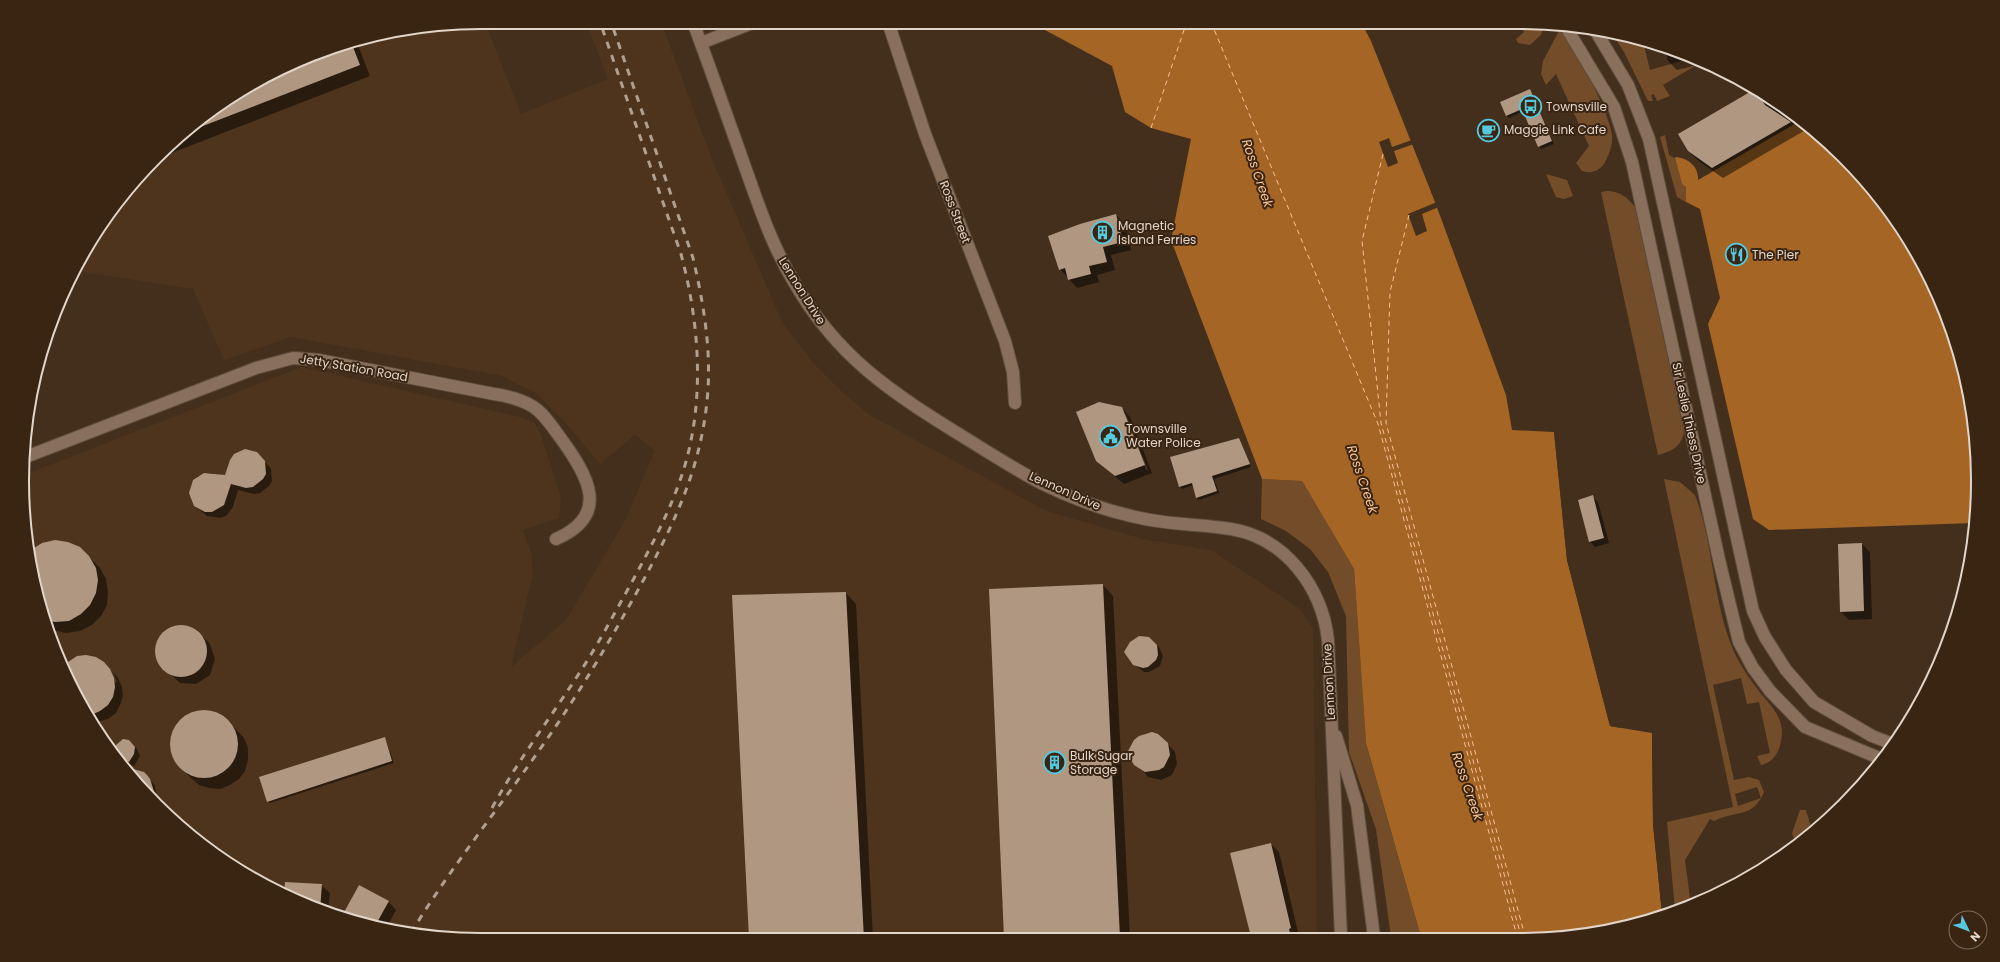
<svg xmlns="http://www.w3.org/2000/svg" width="2000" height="962" font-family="Poppins,sans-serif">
	<rect width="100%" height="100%" fill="#442f1d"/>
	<polygon fill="#4e341c" points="485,22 521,114 608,79 586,22 661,22 712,159 782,322 813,363 838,388 868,414 1046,511 1143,539 1211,550 1299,608 1313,628 1317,937 481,940 391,931 305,905 226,863 157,806 117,760 69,684 46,628 26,541 24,475 302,367 520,417 534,423 540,432 561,497 559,518 523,530 531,553 533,573 511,667 566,620 626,519 655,450 635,435 600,464 565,422 537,394 503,376 291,337 224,360 193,289 75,271 99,226 136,178 201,117 333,46 392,31"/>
	<g fill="#734d29" fill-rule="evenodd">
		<polygon points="1519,22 1544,24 1541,35 1530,45 1518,43 1516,39 1524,32"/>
		<path d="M1559,31C1573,40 1611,117 1612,135C1613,145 1609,155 1604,164C1599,171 1591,174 1582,171L1576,163L1589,146L1556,74L1546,85L1541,74L1543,61Z"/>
		<polygon points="1611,32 1643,41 1650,70 1695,57 1703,61 1663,85 1670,96 1657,101 1654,94 1651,95 1653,101 1648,101 1624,52"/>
		<polygon points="1665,135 1669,155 1676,159 1682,184 1686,187 1686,202 1677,197 1660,137"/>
		<polygon points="1546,174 1567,180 1573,196 1564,199 1556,197"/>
		<path d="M1608,191C1621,192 1627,197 1635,207L1684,432C1681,447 1672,451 1658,455L1601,192Z"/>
		<polygon points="1262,479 1302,481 1354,569 1366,743 1421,937 1391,937 1376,829 1349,752 1346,616 1328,572 1310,549 1286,531 1261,519"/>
		<path d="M1664,479L1680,482L1695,495C1715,547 1712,607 1737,658C1743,669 1751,681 1759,691C1769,704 1782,715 1782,733C1781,748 1776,762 1761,765L1757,756L1770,753L1759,702L1747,704L1741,678L1713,685L1734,780L1749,777L1759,780L1764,792C1753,819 1735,810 1714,821L1710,819L1685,860L1691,906L1675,910L1667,822L1733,807ZM1757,787L1761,798L1738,806L1735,794Z"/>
		<polygon points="1800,810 1806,810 1812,831 1796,846 1792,833"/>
	</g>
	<g fill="#a46525">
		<polygon points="1030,22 1361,22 1371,41 1435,202 1506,395 1512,430 1554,432 1567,560 1610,726 1652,733 1653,824 1662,914 1579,936 1421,937 1366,743 1354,569 1302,481 1262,479 1171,240 1191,139 1151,128 1125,112 1112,66"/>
		<path d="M1800,121L1844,157L1901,226L1943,306L1969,392L1978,481L1974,523L1769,530L1753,519L1708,324L1720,298L1700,209L1686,202V187L1682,184L1675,157C1689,158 1699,167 1698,180Z"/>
	</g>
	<g fill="#442f1d">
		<polygon points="1389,138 1392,147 1412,140 1414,144 1394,151 1398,163 1388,167 1379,142"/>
		<polygon points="1437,202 1439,207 1422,214 1427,231 1416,236 1408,214"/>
		<polygon points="1551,430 1556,432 1569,560 1611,725 1620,726 1620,728 1610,726 1567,560 1554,432 1551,432"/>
		<polygon points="1652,730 1654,733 1655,824 1664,913 1662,914 1653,824"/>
	</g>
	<g fill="#0007" fill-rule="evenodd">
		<polygon points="356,40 370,76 156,159 201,117 333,46"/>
		<polygon points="1665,48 1695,57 1705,63 1677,70 1668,61"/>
		<polygon points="1530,90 1554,144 1541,149 1524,111 1509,118 1506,115"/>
		<polygon points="1755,90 1761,95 1763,93 1774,99 1809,128 1723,178 1700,162 1688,151"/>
		<polygon points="1116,215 1125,224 1131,250 1111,255 1115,270 1097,275 1099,282 1077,288 1060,269"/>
		<path d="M1122,408L1130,417L1152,473L1124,484L1097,460ZM1124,414H1126L1148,470H1146Z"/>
		<polygon points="1239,439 1251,467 1214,479 1219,493 1199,500 1197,498 1194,485 1182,489 1180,487"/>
		<polygon points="251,450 261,457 271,469 272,481 269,486 260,493 254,494 238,490 233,507 226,516 220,518 207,516 194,505 190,493 191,486 198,476 210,473 226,476 239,452"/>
		<polygon points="1592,497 1598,502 1609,543 1595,547 1590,542 1579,500"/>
		<polygon points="1862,544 1870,552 1872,619 1849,620 1841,612"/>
		<polygon points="29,554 89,557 100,568 106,579 108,592 107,605 101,616 92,625 80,631 66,633 53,630 46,625"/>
		<polygon points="1103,585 1113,596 1130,938 1005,938 990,590"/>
		<polygon points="846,593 856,604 873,939 750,939 733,596"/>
		<polygon points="179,626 187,626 201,635 210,644 215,659 210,675 196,684 180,683 159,663 157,647 159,640 171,628"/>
		<polygon points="1144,637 1153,641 1159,647 1163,656 1160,666 1149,672 1144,672 1136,666 1125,652 1134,639"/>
		<polygon points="77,657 109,668 115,683 117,682 113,672 118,678 122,687 123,696 120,705 116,713 108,719 93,723 69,684 62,667"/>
		<polygon points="204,711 215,713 225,718 244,738 248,748 248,760 245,771 239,779 230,785 220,789 209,788 199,785 191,778 180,767 174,758 171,748 171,738 175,728 183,719 193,713"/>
		<polygon points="385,738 394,763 270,803 267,801"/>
		<polygon points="1163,739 1175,752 1177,764 1172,775 1161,780 1148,777 1128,752"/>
		<polygon points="131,743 137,749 140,756 134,766 126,762 120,757"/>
		<polygon points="130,770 143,773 155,785 156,794 153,801 128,774"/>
		<polygon points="1271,844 1279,852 1299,936 1296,937 1252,937 1231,854"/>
		<polygon points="321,885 330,893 328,912 305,905"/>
		<polygon points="359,886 388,901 396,910 386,929 343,916"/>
	</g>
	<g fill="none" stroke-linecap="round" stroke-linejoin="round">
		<g stroke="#f7c294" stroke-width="1" stroke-dasharray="5 4" stroke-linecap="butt">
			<polyline points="1211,22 1378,424 1517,936"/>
			<polyline points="1151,128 1184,30 1202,22"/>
			<polyline points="1383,154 1362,241 1381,423 1521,936"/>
			<polyline points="1409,215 1390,292 1386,423 1525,936"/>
		</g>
	</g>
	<g fill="#b09782">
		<polygon points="351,42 360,65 190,131 189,129 201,117 252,83 333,46"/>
		<polygon points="1530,89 1552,141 1538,147 1522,109 1506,116 1500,102"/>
		<polygon points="1755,89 1765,105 1791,122 1712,168 1688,151 1678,134"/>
		<polygon points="1116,214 1123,242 1103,247 1107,262 1089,266 1091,274 1068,280 1065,268 1059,270 1048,236 1080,224"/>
		<polygon points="1099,402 1122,407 1145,465 1115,476 1096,461 1076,412"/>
		<polygon points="1239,438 1250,464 1212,476 1217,491 1196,498 1192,483 1179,487 1170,457"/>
		<polygon points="245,449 257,452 265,461 266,474 263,479 253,487 246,488 231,484 224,505 212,512 205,512 194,506 189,493 193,480 204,473 225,475 230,460 234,454"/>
		<polygon points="1593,495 1604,538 1589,542 1578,500"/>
		<polygon points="55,540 68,542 80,547 89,556 96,568 98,580 96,593 90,605 81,614 69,621 55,622 44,620 28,552 42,543"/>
		<polygon points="1862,543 1864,611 1840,612 1838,544"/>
		<polygon points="1103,584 1120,938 1004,938 989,589"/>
		<polygon points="846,592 864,939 749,939 732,595"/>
		<circle cx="181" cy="651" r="26"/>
		<polygon points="1139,636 1149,637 1157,645 1158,655 1156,660 1148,667 1143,668 1133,665 1124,652 1130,642"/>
		<polygon points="86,655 96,657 104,662 110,669 114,678 115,687 113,697 108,705 100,711 89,716 69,684 62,666 77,656"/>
		<circle cx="204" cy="744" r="34"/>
		<polygon points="1152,732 1158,734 1168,743 1170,755 1164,767 1159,770 1145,772 1134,765 1127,753 1134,740 1139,736"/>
		<polygon points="385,737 392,761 267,802 259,777"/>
		<polygon points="123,739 129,740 135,747 134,754 129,762 119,757 116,752 116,745"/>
		<polygon points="122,766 144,772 147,775 150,779 159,807"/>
		<polygon points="1271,843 1291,928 1289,929 1291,937 1251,937 1230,853"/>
		<polygon points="285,882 322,884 320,910 305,905 284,894"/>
		<polygon points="359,885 389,901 375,926 342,916"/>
	</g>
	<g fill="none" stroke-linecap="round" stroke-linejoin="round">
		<defs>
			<g id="minor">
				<path d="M693,22C711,70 728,119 745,167C759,206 772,246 794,282C837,357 891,392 962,436C988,452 1014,469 1041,483C1073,499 1109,512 1145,519C1173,525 1202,524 1231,529C1286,538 1322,588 1328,640L1341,937"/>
				<polyline points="888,22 925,134 1005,341 1013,372 1015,403"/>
				<polyline points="1566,27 1614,107 1632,162 1720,564 1739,642 1753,668 1770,691 1805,727 1884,760"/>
				<polyline points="1595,30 1628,85 1649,139 1753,611 1765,637 1786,670 1814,702 1872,736 1893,744"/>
				<polyline points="701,43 755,22"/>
				<path d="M23,458L256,368L293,358L319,360L494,394C507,396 520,399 532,406C544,413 553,428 562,440C588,476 611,515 556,539"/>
				<polyline points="1336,736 1357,805 1374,937"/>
			</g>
		</defs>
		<use href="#minor" stroke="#5e4c3c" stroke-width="14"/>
		<use href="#minor" stroke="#88705c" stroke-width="12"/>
		<g stroke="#afa092" stroke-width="3" stroke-dasharray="7 7" stroke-linecap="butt">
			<path d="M492,808C518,760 551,717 580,672C599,643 615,612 632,582C649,550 666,519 678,486C706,412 701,329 681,254L600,22"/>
			<path d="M411,933C449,870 496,812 538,752C575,700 607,646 638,590C672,528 700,472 707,401C712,353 704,305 693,258L611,22"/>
		</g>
	</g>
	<defs>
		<symbol id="bus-ring" viewBox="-11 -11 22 22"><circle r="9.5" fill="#3a2513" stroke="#55cadf" stroke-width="1.5"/><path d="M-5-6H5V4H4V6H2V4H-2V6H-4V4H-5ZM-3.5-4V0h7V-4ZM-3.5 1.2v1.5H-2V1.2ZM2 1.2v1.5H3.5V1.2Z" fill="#55cadf"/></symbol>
		<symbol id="cafe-ring" viewBox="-11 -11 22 22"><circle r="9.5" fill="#3a2513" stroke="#55cadf" stroke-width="1.5"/><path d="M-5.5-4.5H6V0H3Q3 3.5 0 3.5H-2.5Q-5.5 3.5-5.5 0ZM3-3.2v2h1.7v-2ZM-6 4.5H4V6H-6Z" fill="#55cadf"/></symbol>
		<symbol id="building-ring" viewBox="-11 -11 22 22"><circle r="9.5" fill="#3a2513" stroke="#55cadf" stroke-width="1.5"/><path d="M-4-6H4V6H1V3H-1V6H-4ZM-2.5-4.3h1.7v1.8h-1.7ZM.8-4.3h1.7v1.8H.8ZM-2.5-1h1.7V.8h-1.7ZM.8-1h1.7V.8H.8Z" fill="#55cadf"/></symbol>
		<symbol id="restaurant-ring" viewBox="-11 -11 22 22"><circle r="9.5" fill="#3a2513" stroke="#55cadf" stroke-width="1.5"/><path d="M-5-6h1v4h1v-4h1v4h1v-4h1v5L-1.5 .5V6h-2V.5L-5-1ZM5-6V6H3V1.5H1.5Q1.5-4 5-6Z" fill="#55cadf"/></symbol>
		<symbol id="civic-ring" viewBox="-11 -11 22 22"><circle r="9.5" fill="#3a2513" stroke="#55cadf" stroke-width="1.5"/><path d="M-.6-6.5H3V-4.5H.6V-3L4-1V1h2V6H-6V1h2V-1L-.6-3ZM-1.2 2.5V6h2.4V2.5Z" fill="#55cadf"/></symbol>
	</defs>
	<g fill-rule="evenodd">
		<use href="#bus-ring" x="1518" y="94" width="25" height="25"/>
		<use href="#cafe-ring" x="1476" y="118" width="25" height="25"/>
		<use href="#building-ring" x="1090" y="220" width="25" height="25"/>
		<use href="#restaurant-ring" x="1724" y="242" width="25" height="25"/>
		<use href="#civic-ring" x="1098" y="424" width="25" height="25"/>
		<use href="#building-ring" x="1042" y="750" width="25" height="25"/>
	</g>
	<g text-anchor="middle" stroke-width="4" stroke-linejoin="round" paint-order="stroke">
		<g font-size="12" fill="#e2d5c9" stroke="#3a2513" text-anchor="start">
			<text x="1546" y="111">Townsville</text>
			<text x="1504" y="134">Maggie Link Cafe</text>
			<text x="1118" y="230">Magnetic<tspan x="1118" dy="14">Island Ferries</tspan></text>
			<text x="1752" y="259">The Pier</text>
			<text x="1126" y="433">Townsville<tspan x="1126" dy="14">Water Police</tspan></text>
			<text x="1070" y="760">Bulk Sugar<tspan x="1070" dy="14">Storage</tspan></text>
		</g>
		<g font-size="12" fill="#e2d5c9" stroke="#3a2513">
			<text transform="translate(955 212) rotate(69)" y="4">Ross Street</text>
			<text transform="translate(802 291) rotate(58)" y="4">Lennon Drive</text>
			<text transform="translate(354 368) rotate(10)" y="4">Jetty Station Road</text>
			<text transform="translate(1689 423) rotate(78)" y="4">Sir Leslie Thiess Drive</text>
			<text transform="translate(1065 491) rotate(24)" y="4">Lennon Drive</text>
			<text transform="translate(1329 682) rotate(-93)" y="4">Lennon Drive</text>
		</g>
		<g font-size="13" font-style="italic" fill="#f7c294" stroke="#3a2513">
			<text transform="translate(1258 173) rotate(71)" y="5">Ross Creek</text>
			<text transform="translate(1363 479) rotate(71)" y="5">Ross Creek</text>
			<text transform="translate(1468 786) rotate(71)" y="5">Ross Creek</text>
		</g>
	</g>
	<path d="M0 0H2000V962H0ZM481 29H1519A452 452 0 0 1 1971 481V481A452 452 0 0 1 1519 933H481A452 452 0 0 1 29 481V481A452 452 0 0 1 481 29Z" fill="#3a2513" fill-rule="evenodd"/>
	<path fill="none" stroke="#e2d5c9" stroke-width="2" d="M481 29H1519A452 452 0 0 1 1971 481V481A452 452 0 0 1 1519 933H481A452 452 0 0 1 29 481V481A452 452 0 0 1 481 29Z"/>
	<g transform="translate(1968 930) rotate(133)"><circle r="19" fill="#3a2513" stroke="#7d6b5c"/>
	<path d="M0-3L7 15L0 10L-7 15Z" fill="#55cadf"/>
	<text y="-6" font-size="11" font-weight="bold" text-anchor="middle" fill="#e2d5c9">N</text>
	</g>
</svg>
